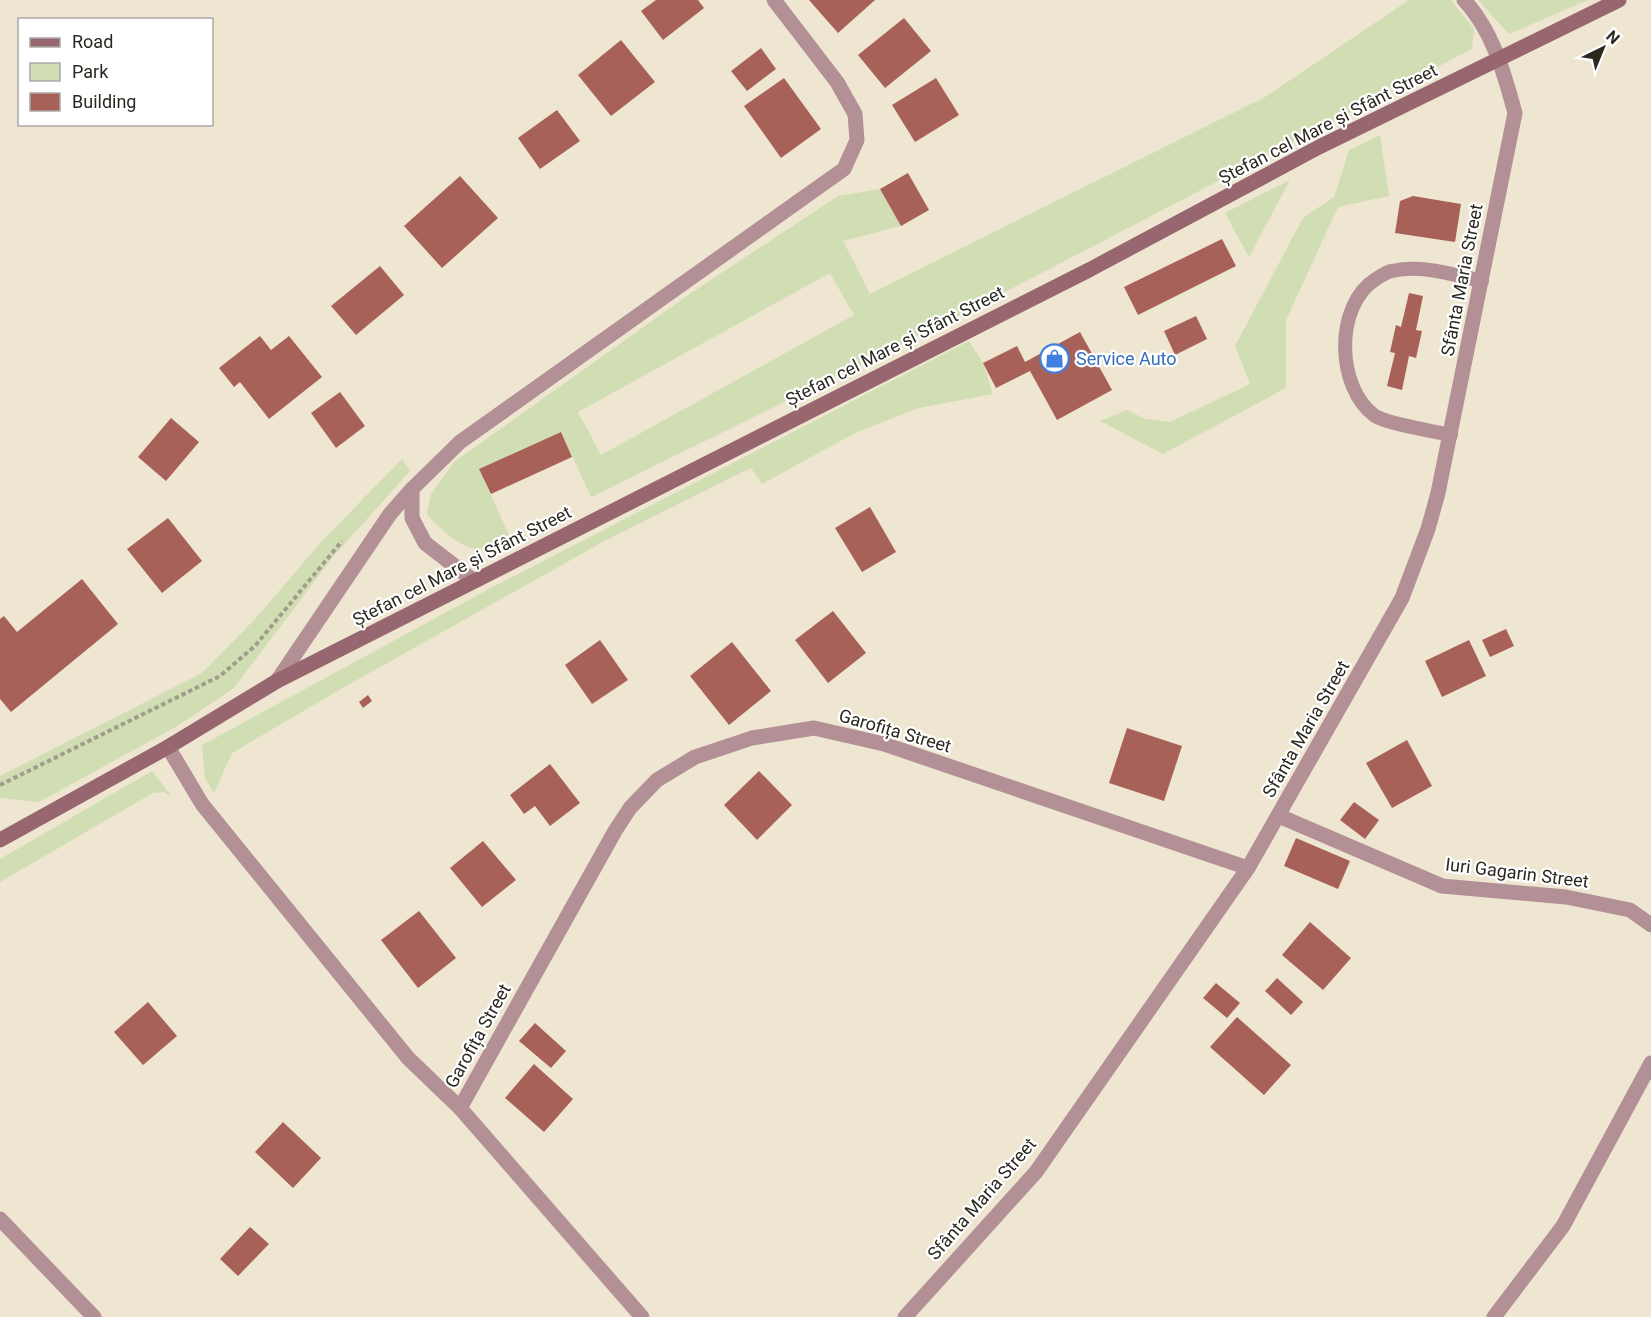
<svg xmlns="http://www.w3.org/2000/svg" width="1651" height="1317" font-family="Roboto,sans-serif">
	<rect width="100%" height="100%" fill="#eee6d1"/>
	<g fill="#d1deb3" fill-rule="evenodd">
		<path d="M1409,0H1451L1474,29L1472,49L961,315L591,497L561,432L479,469L509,535C501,539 492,545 483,548C465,553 437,527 427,514L431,494L454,462L691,293L838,196L880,189L901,226L843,241L870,294L1265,97ZM830,273L854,315L601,455L578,412Z"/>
		<polygon points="1478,0 1588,0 1509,34"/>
		<polygon points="1380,135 1389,196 1338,207 1286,320 1286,388 1163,454 1100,421 1127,410 1145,419 1170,422 1250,384 1235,346 1303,218 1334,197 1349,150"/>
		<polygon points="1290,180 1249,257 1225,213"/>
		<polygon points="969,341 983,363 993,394 919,408 857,432 762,484 751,468 599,544 341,689 232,753 214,793 205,778 202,745 487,590"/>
		<polygon points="402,459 410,471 333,557 233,689 174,728 39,802 0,798 0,776 202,673 255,619 322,541"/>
		<polygon points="152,771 172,797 164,792 153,793 0,882 0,859"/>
	</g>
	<g fill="#a86158">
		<polygon points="656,0 698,0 704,8 663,40 641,11"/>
		<polygon points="809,0 875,0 838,33"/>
		<polygon points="904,18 931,51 885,88 858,55"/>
		<polygon points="621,40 655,82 611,116 578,75"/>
		<polygon points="761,48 776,69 747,91 731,71"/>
		<polygon points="784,78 821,129 781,158 744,106"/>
		<polygon points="936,78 959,115 915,142 892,105"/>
		<polygon points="557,110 580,141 540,169 518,138"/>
		<polygon points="908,173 929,210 901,226 880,189"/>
		<polygon points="460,176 498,218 442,268 404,226"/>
		<polygon points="1413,196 1461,204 1455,242 1395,233 1400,201"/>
		<polygon points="1222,239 1236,266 1138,315 1124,287"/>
		<polygon points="380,266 404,295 356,335 331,306"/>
		<polygon points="1409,293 1423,296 1416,330 1422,331 1416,358 1409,356 1402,390 1387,386 1395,353 1390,352 1396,325 1401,327"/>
		<polygon points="1196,316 1207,339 1175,355 1164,331"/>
		<polygon points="1080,332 1112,390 1057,420 1030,371 996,388 983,363 1017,346 1025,362"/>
		<polygon points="260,336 271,350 289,336 322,377 269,419 240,382 234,387 219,368"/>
		<polygon points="340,392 365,426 336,448 311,413"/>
		<polygon points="171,418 199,442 166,481 138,457"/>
		<polygon points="561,432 572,457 491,494 479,469"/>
		<polygon points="870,507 896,552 862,572 835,528"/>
		<polygon points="168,518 202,561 162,593 127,549"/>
		<polygon points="82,579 118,624 11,712 0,699 0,619 4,616 17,632"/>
		<polygon points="833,611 866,653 828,683 795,640"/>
		<polygon points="1506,629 1514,646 1490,657 1482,640"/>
		<polygon points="600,640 628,680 592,704 565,665"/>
		<polygon points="1469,640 1486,676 1442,697 1425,661"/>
		<polygon points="732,642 771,691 729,725 690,676"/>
		<polygon points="368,695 372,701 363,708 359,702"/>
		<polygon points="1127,728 1182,746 1164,801 1109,783"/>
		<polygon points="1407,740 1432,786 1392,808 1366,763"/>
		<polygon points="550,764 580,803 550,826 535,806 524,814 510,795"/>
		<polygon points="759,771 792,805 757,840 724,805"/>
		<polygon points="1354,802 1379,820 1365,839 1340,820"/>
		<polygon points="1296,838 1350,861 1338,889 1284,866"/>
		<polygon points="483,841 516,880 482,907 450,868"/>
		<polygon points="419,911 456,958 418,988 381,940"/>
		<polygon points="1310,922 1351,958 1323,990 1282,955"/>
		<polygon points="1277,978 1303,1002 1291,1015 1265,991"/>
		<polygon points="1216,983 1240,1003 1227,1018 1203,998"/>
		<polygon points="148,1002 177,1036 143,1065 114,1032"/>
		<polygon points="1237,1017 1291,1065 1264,1095 1210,1047"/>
		<polygon points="535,1023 566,1051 551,1068 519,1041"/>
		<polygon points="534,1064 573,1099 544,1132 505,1098"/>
		<polygon points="283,1122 321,1158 293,1188 255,1152"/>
		<polygon points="250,1227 269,1244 238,1276 220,1259"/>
	</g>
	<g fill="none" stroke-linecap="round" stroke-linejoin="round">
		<polyline stroke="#a29c8c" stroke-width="4" stroke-dasharray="4.5 3" stroke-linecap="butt" points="0,785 220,676 255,646 342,541"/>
		<path stroke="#b29095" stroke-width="14" d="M1451,435C1434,431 1388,424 1375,416C1336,388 1334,305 1376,279C1381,276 1386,272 1392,271C1422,264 1453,275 1482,281"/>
		<g stroke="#b29095" stroke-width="15">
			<polyline points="412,489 412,518 425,543 474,581"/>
			<polyline points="277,681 390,514 412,489 460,442 844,169 857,140 855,114 837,82 774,0"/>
			<polyline points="168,747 202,804 408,1058 460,1108 642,1317"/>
			<polyline points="1279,816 1442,886 1566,897 1630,910 1651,925"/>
			<polyline points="460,1108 615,831 630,808 657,780 695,757 752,738 814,728 884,744 1248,868"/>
			<polyline points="0,1219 94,1317"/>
			<path d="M905,1317L1036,1172L1248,868L1402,598L1428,529L1438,493L1515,113C1504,73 1493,31 1464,0"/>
			<polyline points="1494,1317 1563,1226 1651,1063"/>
		</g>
		<polyline stroke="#97666e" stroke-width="15" points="0,840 168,747 277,681 1089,270 1319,147 1619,0"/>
	</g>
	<defs>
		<symbol id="shop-ring" viewBox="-11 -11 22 22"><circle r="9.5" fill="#fff" stroke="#3f7fe0" stroke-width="1.5"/><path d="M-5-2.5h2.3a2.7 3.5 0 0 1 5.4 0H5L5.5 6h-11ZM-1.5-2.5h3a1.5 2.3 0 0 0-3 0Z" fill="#3f7fe0"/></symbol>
	</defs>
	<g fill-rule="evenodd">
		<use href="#shop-ring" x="1038" y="342" width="33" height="33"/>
	</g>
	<g text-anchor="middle" stroke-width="4.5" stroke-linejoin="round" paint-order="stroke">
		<g font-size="18" fill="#2b2820" stroke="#fff">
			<text transform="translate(1328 124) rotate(-27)" y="6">Ștefan cel Mare și Sfânt Street</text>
			<text transform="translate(1462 280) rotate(-79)" y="6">Sfânta Maria Street</text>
			<text transform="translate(895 346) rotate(-27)" y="6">Ștefan cel Mare și Sfânt Street</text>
			<text transform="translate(462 566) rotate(-27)" y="6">Ștefan cel Mare și Sfânt Street</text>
			<text transform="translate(1306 729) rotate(-60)" y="6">Sfânta Maria Street</text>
			<text transform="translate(895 731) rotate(16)" y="6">Garofița Street</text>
			<text transform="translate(1517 873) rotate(7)" y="6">Iuri Gagarin Street</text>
			<text transform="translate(478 1036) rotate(-61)" y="6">Garofița Street</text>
			<text transform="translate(982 1199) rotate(-49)" y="6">Sfânta Maria Street</text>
		</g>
		<g font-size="18" fill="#366cbe" stroke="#fff" text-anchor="start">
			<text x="1076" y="365">Service Auto</text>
		</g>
	</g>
	<rect x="18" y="18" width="195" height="108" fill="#ffffff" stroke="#aaa9a6" stroke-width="1.5"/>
	<rect x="30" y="38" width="30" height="9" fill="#97666e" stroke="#aaa9a6" stroke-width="1.5"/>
	<text x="72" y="48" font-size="18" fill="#2b2820">Road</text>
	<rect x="30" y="63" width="30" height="18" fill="#d1deb3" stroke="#aaa9a6" stroke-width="1.5"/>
	<text x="72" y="78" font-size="18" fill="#2b2820">Park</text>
	<rect x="30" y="93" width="30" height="18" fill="#a86158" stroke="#aaa9a6" stroke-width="1.5"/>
	<text x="72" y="108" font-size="18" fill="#2b2820">Building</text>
	<g transform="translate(1603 48) rotate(43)" stroke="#ffffff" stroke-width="4.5" paint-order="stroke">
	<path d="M0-4.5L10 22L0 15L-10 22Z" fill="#2b2820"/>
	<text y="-9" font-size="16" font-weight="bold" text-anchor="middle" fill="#2b2820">N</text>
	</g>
</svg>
